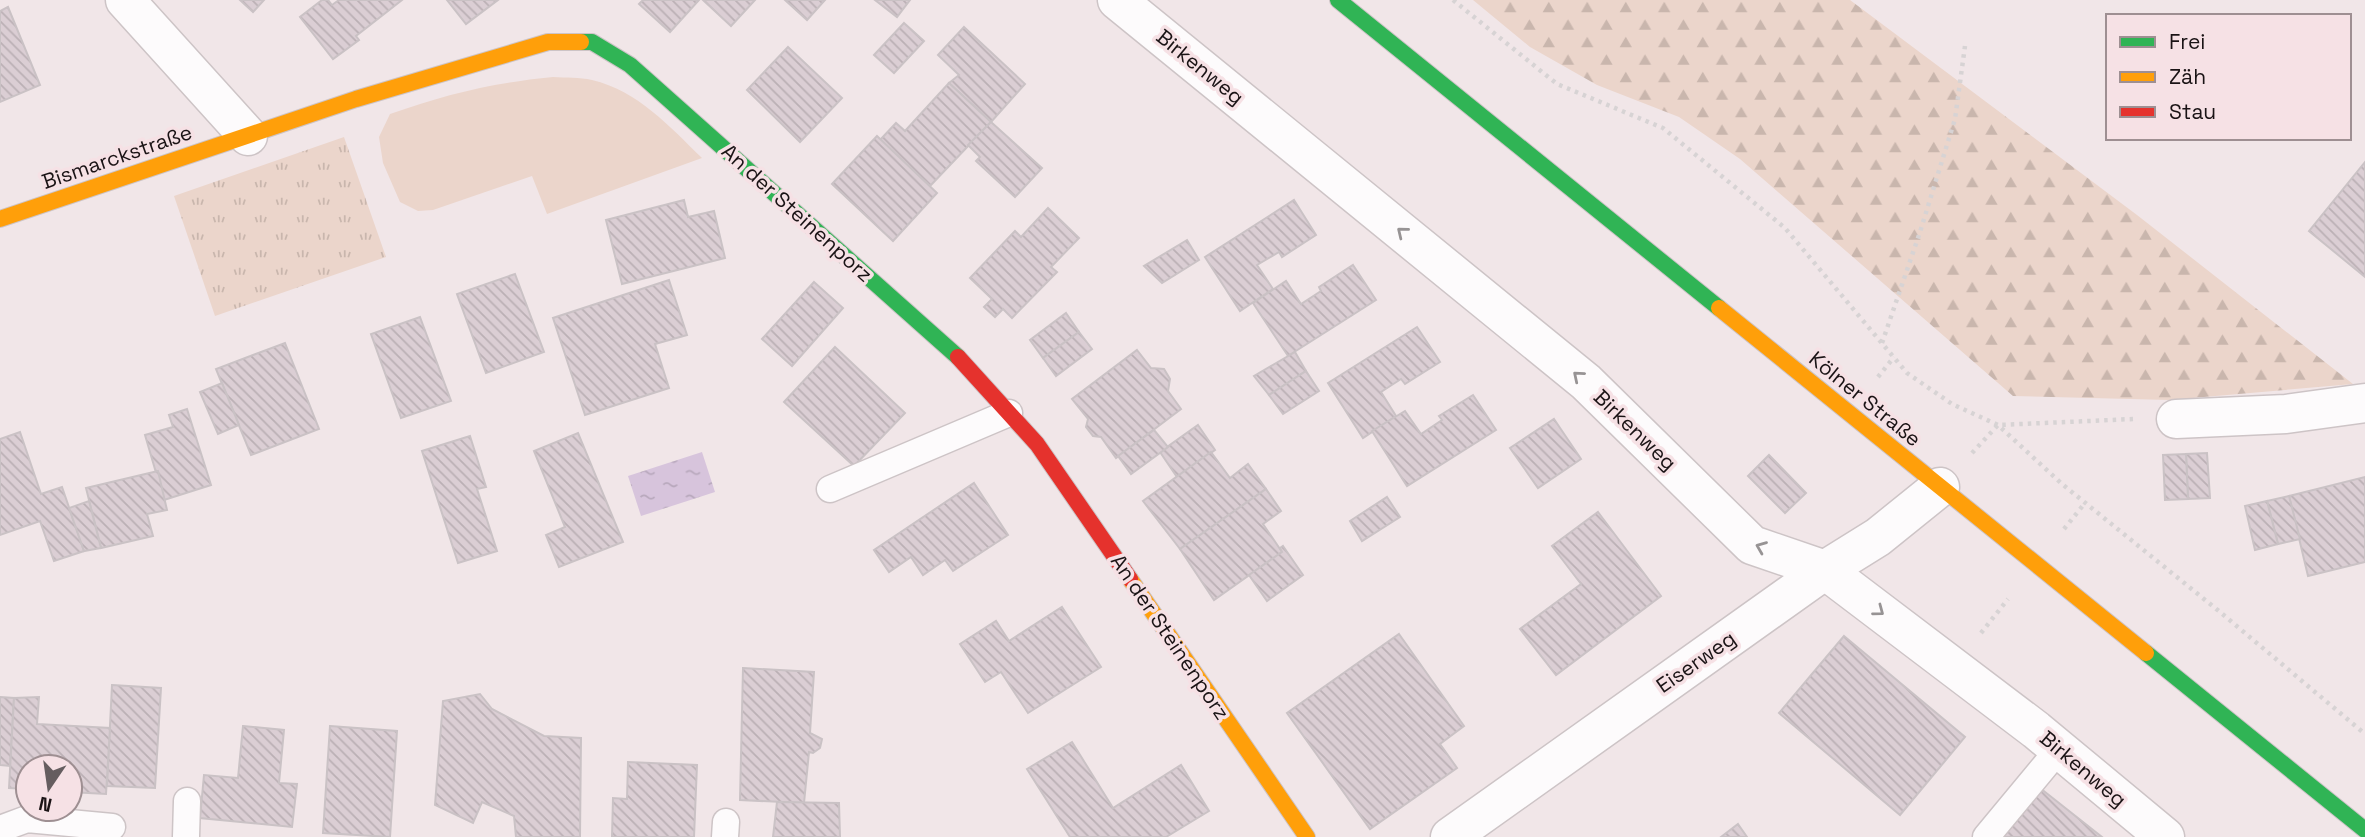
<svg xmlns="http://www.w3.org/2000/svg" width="2365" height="837" font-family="'Space Grotesk',sans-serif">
	<defs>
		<pattern id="forest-firs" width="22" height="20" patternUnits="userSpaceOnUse" patternTransform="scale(1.75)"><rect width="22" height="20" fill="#ebd5cb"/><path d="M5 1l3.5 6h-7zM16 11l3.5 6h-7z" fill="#c9b6ad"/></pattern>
		<pattern id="park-tufts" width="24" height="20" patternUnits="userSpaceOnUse" patternTransform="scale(1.75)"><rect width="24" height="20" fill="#ebd5cb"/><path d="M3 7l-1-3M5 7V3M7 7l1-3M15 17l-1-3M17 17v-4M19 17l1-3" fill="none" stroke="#c9b6ad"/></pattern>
		<pattern id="water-ripples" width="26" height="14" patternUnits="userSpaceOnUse" patternTransform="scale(1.75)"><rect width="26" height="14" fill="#d7c4dc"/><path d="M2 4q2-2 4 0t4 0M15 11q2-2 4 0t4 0" fill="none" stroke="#b8a8bc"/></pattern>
		<pattern id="building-back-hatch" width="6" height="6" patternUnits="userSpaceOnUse" patternTransform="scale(1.75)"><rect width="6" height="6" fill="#dbced4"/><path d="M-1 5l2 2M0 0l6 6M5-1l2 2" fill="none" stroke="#bbb0b5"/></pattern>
	</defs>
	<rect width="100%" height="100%" fill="#f1e6e8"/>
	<path fill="#ebd5cb" d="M553,77C566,78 579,77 592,80C638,91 669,126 702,158L547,214L532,176L433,210L418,211L400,202L383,163L379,137L390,114C447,94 492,83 553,77Z"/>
	<polygon fill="url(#forest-firs)" points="1473,0 1850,0 2137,215 2353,384 2169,400 2013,396 1740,159 1679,117 1597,85 1530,47"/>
	<polygon fill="url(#park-tufts)" points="344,137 386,257 215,316 174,196"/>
	<polygon fill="url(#water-ripples)" points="702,452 715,492 641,516 628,476"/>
	<g fill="url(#building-back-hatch)" stroke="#cac2c5" stroke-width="2">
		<polygon points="240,0 264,0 253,12"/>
		<polygon points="322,0 328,0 332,5 339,0 402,0 356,36 359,40 333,59 300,17"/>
		<polygon points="447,0 498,0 466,24"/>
		<polygon points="643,0 699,0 670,32 639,4"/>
		<polygon points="703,0 755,0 731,26"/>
		<polygon points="785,0 825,0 807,20"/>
		<polygon points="875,0 910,0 897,17"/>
		<polygon points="8,7 40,85 0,102 0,11"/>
		<polygon points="904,23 924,41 894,73 874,55"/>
		<polygon points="964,27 1025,84 991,122 949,83 959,75 938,55"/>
		<polygon points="788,47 842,98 800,142 747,90"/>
		<polygon points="949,83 991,122 930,186 880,140 896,123 905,131"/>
		<polygon points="991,122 1042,168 1015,197 976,161 980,157 968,145"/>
		<polygon points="877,136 937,193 893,241 832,184"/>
		<polygon points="2365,162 2365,277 2309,231"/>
		<polygon points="684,200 688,217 714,211 725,258 622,284 606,220"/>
		<polygon points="1294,200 1316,235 1282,257 1279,252 1257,265 1273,289 1240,311 1205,257"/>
		<polygon points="1048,208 1079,238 1051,267 1057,272 1012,318 1003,309 995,317 984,307 992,299 970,278 1015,231 1021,237"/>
		<polygon points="1187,240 1199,260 1162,283 1144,266"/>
		<polygon points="1353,265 1376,300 1288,356 1253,303 1286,281 1301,304 1321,291 1319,287"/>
		<polygon points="515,274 544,352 486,373 457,294"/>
		<polygon points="669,280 687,335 655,344 669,388 585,415 553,318"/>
		<polygon points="814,282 843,308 792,366 762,339"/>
		<polygon points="1066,313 1079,332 1043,358 1030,340"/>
		<polygon points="420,317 451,401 401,418 371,334"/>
		<polygon points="1417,327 1440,362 1405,384 1401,379 1381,392 1396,416 1363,438 1328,383"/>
		<polygon points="1079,332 1092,349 1056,376 1043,358"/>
		<polygon points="285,343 319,429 251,455 216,369"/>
		<polygon points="835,347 905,413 854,466 784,402"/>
		<polygon points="1137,350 1151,368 1164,369 1170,379 1168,391 1181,409 1116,458 1101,437 1093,436 1086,427 1088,419 1072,399"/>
		<polygon points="1295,352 1306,371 1269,395 1254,376"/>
		<polygon points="1306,371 1319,391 1283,414 1269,395"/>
		<polygon points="222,383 239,425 218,434 200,392"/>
		<polygon points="1473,395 1496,430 1407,486 1372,431 1405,411 1421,434 1442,420 1439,416"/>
		<polygon points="187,409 211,485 164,500 145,435 173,427 169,415"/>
		<polygon points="1554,419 1581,459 1538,488 1510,448"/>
		<polygon points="1198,425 1215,450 1177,477 1160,452"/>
		<polygon points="1154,430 1168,447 1131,474 1118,456"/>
		<polygon points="20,432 41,494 62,487 84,551 54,561 40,521 0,535 0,439"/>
		<polygon points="578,433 623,542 559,567 546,535 565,527 534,451"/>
		<polygon points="470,436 486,487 477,489 497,551 458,563 422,451"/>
		<polygon points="1211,452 1230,478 1248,464 1266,489 1180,549 1143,501"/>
		<polygon points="2207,453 2210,498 2188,499 2186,454"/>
		<polygon points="2186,454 2188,499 2165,500 2163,455"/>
		<polygon points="1769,455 1806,493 1785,513 1748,476"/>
		<polygon points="158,471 167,510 147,514 153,536 101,548 86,488"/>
		<polygon points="2365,477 2365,562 2308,576 2289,496"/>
		<polygon points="974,483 1008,535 953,571 945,560 923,575 911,557 889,572 874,550"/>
		<polygon points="1266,489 1281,511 1263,524 1282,552 1214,600 1180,549"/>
		<polygon points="2289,496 2300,539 2278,544 2267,501"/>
		<polygon points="1387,497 1400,517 1362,541 1350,521"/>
		<polygon points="89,501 101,548 84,551 69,508"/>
		<polygon points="2267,501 2278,544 2255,550 2245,506"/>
		<polygon points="1598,512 1661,596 1556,675 1520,629 1581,584 1552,546"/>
		<polygon points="1283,546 1303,575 1267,601 1249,575 1282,552 1280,548"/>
		<polygon points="1062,607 1101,667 1028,713 1001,672 985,682 960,644 996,621 1009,641"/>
		<polygon points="1399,634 1464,726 1440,744 1457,768 1370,829 1287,713"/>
		<polygon points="1844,636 1965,737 1900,815 1779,713"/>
		<polygon points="743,668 814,672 810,733 822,739 820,748 813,753 809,752 804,803 740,800"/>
		<polygon points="112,685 161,688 155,788 107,786"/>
		<polygon points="480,694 492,709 544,736 581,738 580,837 516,837 514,816 482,802 473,823 435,805 443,701"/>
		<polygon points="0,697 14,698 10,766 0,765"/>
		<polygon points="39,697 37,724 110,728 106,794 70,792 70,767 28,767 28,789 9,788 14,698"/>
		<polygon points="243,726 284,730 279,783 297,784 292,827 200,818 204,775 238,778"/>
		<polygon points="330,726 397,731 390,837 323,833"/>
		<polygon points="1072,742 1113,808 1181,765 1209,811 1166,837 1070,837 1027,769"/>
		<polygon points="628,762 697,765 694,837 612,837 613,798 627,799"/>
		<polygon points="2040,788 2102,837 1998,837"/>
		<polygon points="777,802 839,803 840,837 773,837"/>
		<polygon points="1738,824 1747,837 1721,837"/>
	</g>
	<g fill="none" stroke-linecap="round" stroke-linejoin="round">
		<defs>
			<g id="lane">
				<polyline points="830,489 1009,413"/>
				<polyline points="0,829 27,819 112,827"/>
				<polyline points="186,837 187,801"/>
				<polyline points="725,837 726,822"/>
				<polyline points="1986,837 2059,749"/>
			</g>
			<g id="street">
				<polyline points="125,0 248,136"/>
				<polyline points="1117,0 1586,382 1752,545 1825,570 2036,730 2165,837"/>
				<polyline points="2176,419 2286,414 2365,403"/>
				<polyline points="1450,837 1825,570 1878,537 1940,487"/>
			</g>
			<g id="fast">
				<polyline points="1338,0 1719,308"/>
				<polyline points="581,42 592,42 630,65 958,357"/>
				<polyline points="2146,653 2365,830"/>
			</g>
			<g id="slow">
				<polyline points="0,219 356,99 548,42 581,42"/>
				<polyline points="1719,308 2146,653"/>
				<polyline points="1130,579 1307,837"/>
			</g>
			<polyline id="jam" points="958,357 1037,444 1130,579"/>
		</defs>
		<use href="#lane" stroke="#cdc4c6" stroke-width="29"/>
		<use href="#street" stroke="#cdc4c6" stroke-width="41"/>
		<use href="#fast" stroke="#cdc4c6" stroke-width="18"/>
		<use href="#slow" stroke="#cdc4c6" stroke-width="18"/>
		<use href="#jam" stroke="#cdc4c6" stroke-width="18"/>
		<g stroke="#d7d3d4" stroke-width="4.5" stroke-dasharray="3.5 5" stroke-linecap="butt">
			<polyline points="1453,0 1557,84 1663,128 1785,228 1907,373 1952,404 1998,425 2062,484 2220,612 2365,734"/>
			<polyline points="1882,343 1920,232 1955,119 1965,46"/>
			<polyline points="1878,377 1894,357"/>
			<polyline points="1972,453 1998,425 2133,419"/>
			<polyline points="2064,529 2085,503"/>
			<polyline points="1981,633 2008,599"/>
		</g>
		<use href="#lane" stroke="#fdfbfc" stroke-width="26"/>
		<use href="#street" stroke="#fdfbfc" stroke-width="38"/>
		<use href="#fast" stroke="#30b455" stroke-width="16"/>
		<use href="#slow" stroke="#ff9f0a" stroke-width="16"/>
		<use href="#jam" stroke="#e5322d" stroke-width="16"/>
	</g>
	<defs><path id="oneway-chevron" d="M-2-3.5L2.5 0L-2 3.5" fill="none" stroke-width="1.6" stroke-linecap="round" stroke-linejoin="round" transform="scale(1.75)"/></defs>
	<g stroke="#979394">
		<use href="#oneway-chevron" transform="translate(1402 232) rotate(-141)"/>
		<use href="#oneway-chevron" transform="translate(1578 376) rotate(-140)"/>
		<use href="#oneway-chevron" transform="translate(1761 547) rotate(-158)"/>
		<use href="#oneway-chevron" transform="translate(1879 611) rotate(37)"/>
	</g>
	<g text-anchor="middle" stroke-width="7" stroke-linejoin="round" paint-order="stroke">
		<g font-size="21" fill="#1a1315" stroke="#f6e1e5">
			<text transform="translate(1200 67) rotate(39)" y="7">Birkenweg</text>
			<text transform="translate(117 157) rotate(-19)" y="7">Bismarckstraße</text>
			<text transform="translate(797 213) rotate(42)" y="7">An der Steinenporz</text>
			<text transform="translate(1865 399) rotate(39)" y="7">Kölner Straße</text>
			<text transform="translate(1635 430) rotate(44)" y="7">Birkenweg</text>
			<text transform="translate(1170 637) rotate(56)" y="7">An der Steinenporz</text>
			<text transform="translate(1696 662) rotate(-35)" y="7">Eiserweg</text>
			<text transform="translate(2083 769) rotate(40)" y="7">Birkenweg</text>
		</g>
	</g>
	<rect x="2106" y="14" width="245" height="126" fill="#f6e1e5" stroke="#9e8f92" stroke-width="2"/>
	<rect x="2120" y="37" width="35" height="10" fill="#30b455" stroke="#9e8f92" stroke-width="2"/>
	<text x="2169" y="49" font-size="21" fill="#1a1315">Frei</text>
	<rect x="2120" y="72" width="35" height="10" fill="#ff9f0a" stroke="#9e8f92" stroke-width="2"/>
	<text x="2169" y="84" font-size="21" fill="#1a1315">Zäh</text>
	<rect x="2120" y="107" width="35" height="10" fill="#e5322d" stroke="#9e8f92" stroke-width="2"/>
	<text x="2169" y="119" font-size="21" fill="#1a1315">Stau</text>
	<g transform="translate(49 788) rotate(193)"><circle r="33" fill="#f6e1e5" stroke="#9e8f92" stroke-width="2"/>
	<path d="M0-5L12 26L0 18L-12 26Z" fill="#655d5f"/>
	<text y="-10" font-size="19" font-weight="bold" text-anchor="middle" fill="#1a1315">N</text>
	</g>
</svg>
